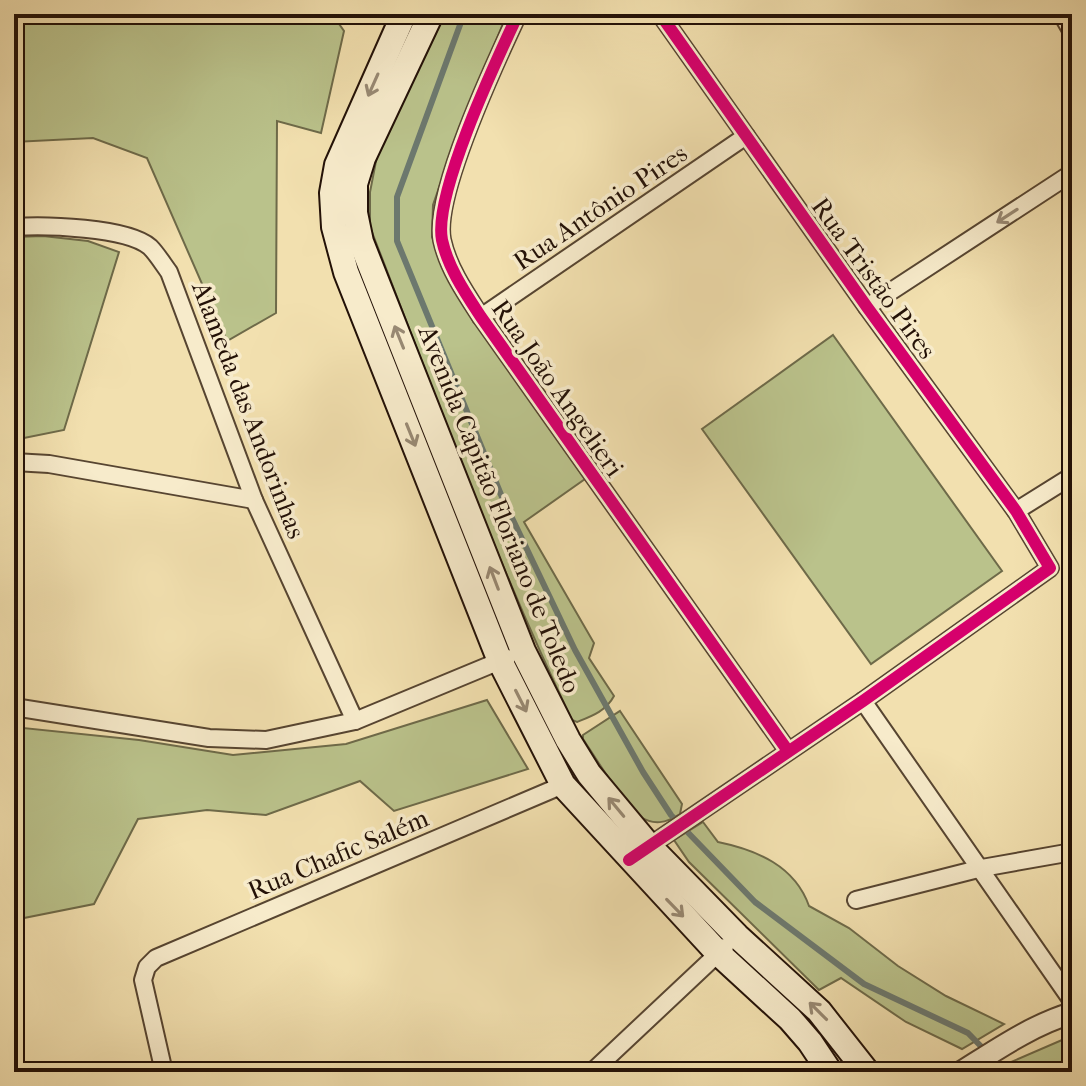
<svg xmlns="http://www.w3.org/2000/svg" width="1086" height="1086" font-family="'IM FELL French Canon',serif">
	<rect width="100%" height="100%" fill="#f2e0af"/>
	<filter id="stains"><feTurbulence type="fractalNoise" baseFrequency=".0025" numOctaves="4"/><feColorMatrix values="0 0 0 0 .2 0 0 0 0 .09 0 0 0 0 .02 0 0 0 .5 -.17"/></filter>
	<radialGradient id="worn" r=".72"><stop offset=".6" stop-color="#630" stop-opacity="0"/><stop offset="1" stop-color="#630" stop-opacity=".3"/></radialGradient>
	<g fill="#bac28b" stroke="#6e6a49" stroke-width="2">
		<polygon points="14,14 332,14 344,31 321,133 277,121 276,313 227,341 147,158 93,138 14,142"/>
		<path d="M445,14H507L457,136L433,205L432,237L451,281L469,314L585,479L524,522L594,643L589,658L614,696C606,711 592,716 577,722L572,720C495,560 434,392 370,227V192L377,156Z"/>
		<polygon points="43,236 88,241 119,252 64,430 14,440 14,237"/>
		<polygon points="833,335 1002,571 871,664 702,429"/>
		<polygon points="487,700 528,769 394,811 360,781 266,815 207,810 138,819 94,904 14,920 14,727 139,740 233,755 346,744"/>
		<path d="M620,711L682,804L680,814C666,823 654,826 639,816C627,809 593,754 583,739V735Z"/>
		<path d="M703,822L718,842C757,850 795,866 809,906L849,928L898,966L946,996L1004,1024L962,1049L906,1022L841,978L819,990L689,862L674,840Z"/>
		<polygon points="1062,1040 1066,1072 988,1072"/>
	</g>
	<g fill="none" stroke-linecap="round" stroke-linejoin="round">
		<polyline stroke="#6c786e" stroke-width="6" points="464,14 397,197 397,241 502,497 575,650 643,772 671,815 755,902 864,984 968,1033 1006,1072"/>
		<defs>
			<g id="minor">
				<path d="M518,14C497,59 433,194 442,240C448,268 466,294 481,317L788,751"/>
				<path d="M14,227C44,225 127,227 150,247C157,254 163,264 169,272L254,500L355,721"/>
				<polyline points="867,307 1072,173"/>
				<polyline points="481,317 746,136"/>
				<polyline points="14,462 49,464 254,500"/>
				<polyline points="1016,511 1072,476"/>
				<polyline points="863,701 1072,1001"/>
				<polyline points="14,707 209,738 266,740 355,721 507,658"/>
				<polyline points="642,851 863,701 1050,568 1016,511 867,307 660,14"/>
				<polyline points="856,900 982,868 1072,852"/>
				<polyline points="164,1072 143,980 147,967 156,958 563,785"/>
				<polyline points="592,1072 725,947"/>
			</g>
			<g id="tertiary">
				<polyline points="1064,14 1072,28"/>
				<path d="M961,1072C996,1050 1032,1025 1072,1013"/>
			</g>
			<g id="secondary">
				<polyline points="404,14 337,165 332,193 334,227 346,272 500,661 563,785 718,953 790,1019 810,1042 830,1072"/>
				<polyline points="431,14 363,158 355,184 355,213 361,242 523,651 568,740 589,774 649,846 737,936 819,1011 867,1072"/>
			</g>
		</defs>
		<use href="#minor" stroke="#574531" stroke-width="20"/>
		<use href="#tertiary" stroke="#574531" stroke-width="24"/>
		<use href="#secondary" stroke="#231107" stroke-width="28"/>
		<use href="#minor" stroke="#f7ebcb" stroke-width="16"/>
		<use href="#tertiary" stroke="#f7ebcb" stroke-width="20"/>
		<use href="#secondary" stroke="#f7ebcb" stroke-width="24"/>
		<defs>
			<g id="cycleway">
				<path d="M518,14C497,59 433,194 442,240C448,268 466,294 481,317L788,751"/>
				<polyline points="629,860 863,701 1050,568 1016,511 867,307 660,14"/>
			</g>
		</defs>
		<use href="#cycleway" stroke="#f7ebcb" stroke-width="17"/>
		<use href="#cycleway" stroke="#d6006c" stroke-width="12"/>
	</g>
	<defs><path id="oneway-shaft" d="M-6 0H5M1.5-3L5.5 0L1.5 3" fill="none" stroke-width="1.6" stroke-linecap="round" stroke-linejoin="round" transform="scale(2)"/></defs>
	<g stroke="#988973">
		<use href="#oneway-shaft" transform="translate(373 85) rotate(114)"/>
		<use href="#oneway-shaft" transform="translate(1007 216) rotate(147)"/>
		<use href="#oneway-shaft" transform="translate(399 337) rotate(-112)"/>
		<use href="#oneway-shaft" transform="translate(411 435) rotate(68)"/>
		<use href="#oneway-shaft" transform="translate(494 578) rotate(-111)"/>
		<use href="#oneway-shaft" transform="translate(521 701) rotate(63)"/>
		<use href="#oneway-shaft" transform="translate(616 807) rotate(-130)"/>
		<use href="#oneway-shaft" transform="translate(675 908) rotate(46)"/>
		<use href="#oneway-shaft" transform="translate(818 1011) rotate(-135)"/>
	</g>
	<g text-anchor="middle" stroke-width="7" stroke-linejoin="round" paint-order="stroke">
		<g font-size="26" fill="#231107" stroke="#f7ebcb">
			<text transform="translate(600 207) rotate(-34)" y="9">Rua Antônio Pires</text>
			<text transform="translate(874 278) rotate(54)" y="9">Rua Tristão Pires</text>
			<text transform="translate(558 388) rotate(55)" y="9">Rua João Angelieri</text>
			<text transform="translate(249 410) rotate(69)" y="9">Alameda das Andorinhas</text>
			<text transform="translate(500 509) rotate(68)" y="9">Avenida Capitão Floriano de Toledo</text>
			<text transform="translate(338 854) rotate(-23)" y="9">Rua Chafic Salém</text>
		</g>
	</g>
	<rect width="1086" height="1086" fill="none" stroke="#f2e0af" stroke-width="48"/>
	<rect x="16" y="16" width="1054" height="1054" fill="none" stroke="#231107" stroke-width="4"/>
	<rect x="24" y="24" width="1038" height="1038" fill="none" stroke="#231107" stroke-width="2"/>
	<rect width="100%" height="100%" filter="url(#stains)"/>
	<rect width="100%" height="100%" fill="url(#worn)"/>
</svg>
